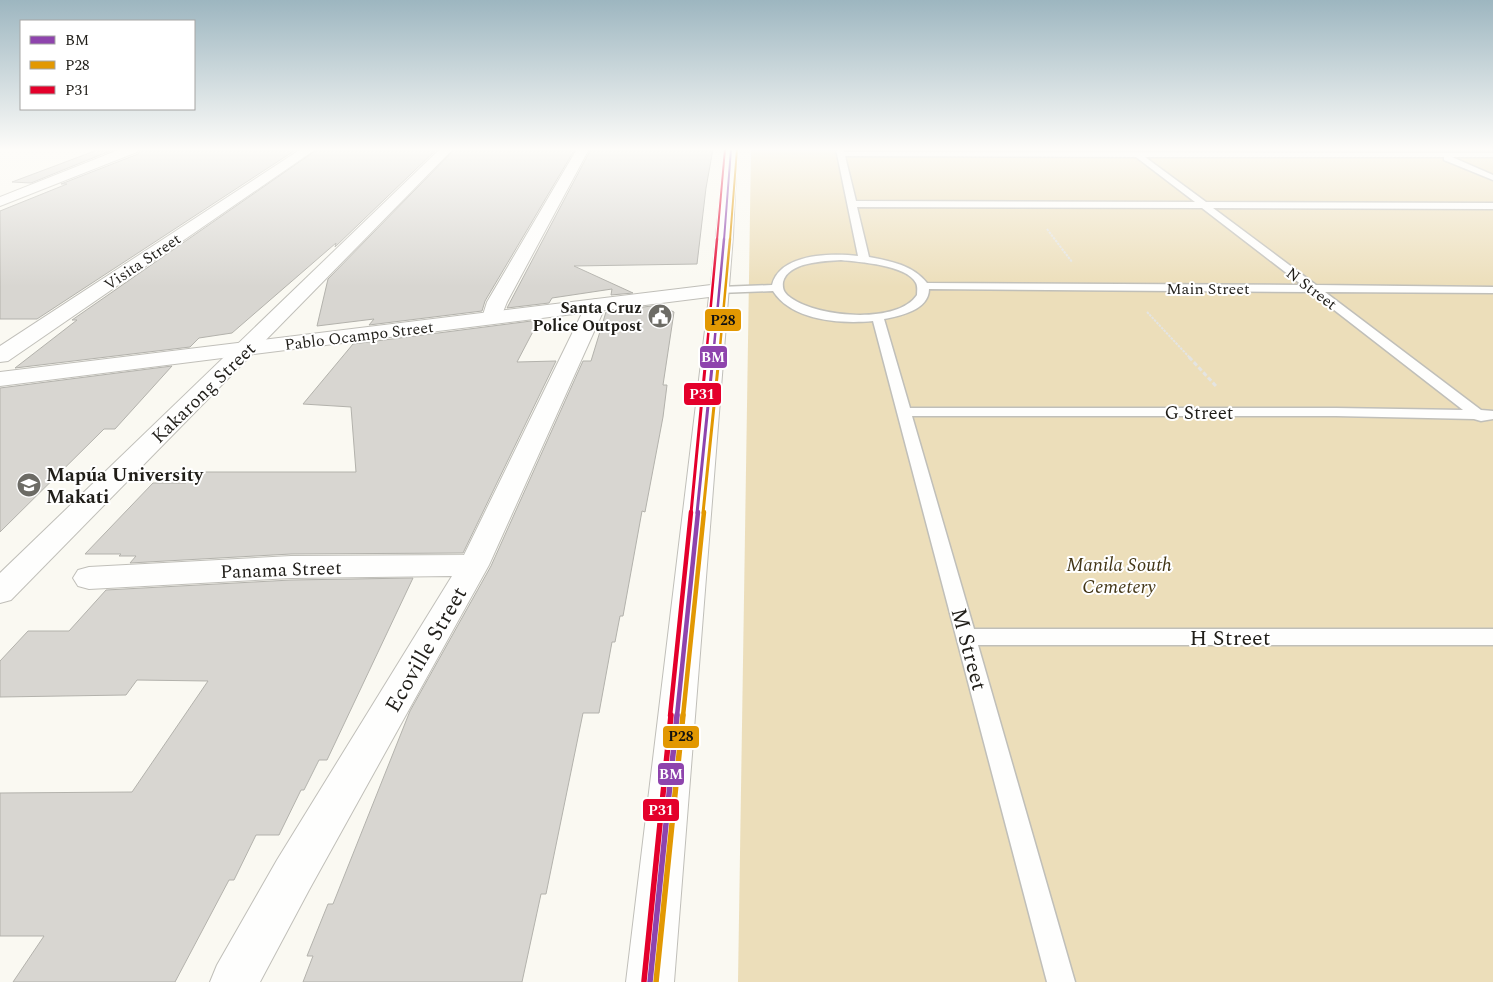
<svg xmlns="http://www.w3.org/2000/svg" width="1493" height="982" font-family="Spectral,serif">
	<rect width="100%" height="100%" fill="#faf9f2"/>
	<polygon fill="#ecdeba" points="751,149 1493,149 1493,982 738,982"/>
	<g fill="#d8d6d1" stroke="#b3b2ac">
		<polygon points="100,149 115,149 31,183 12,182"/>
		<polygon points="141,149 297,149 37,319 0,319 0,211 67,184 61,184 138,154"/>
		<polygon points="318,149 437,149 335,247 336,243 232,333 199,338 190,347 15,368 77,320 72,320"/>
		<polygon points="455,149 575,149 485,301 482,311 369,325 374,319 317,326 328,279"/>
		<polygon points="591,149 713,149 706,188 697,264 574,266 633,293 611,295 612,289 552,298 549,303 507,308"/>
		<polygon points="659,305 674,312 663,385 667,385 663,417 645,512 642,511 623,616 620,616 615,642 612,642 599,713 583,713 546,894 541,894 522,982 303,982 313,956 307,956 328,904 333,904 410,711 491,566 583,361 591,361 606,312"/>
		<polygon points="539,320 517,362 556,361 463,553 291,554 130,563 136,556 119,556 121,554 85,554 153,483 186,483 196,472 356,472 351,407 303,404 353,344"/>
		<polygon points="172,366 115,429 104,429 0,532 0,388"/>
		<polygon points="413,578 327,760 319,760 304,790 301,790 279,835 256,835 234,880 229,880 175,982 13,982 44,936 0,936 0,793 132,792 208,681 137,680 126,695 0,697 0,661 28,631 69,631 106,590 291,580"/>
	</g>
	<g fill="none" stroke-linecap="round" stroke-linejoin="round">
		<defs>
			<path id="lane" d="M836,149H844V152L1493,153V157H1452L1493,175V180L1444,160V157H1145L1206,202L1493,203V209L1213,208L1316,285L1493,287V293L1325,292L1481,410L1493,411V419L1481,421L1474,419L1336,416H912L974,629H1493V645H978L1075,982H1047L873,321C841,324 792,321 773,291L719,293L713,290L719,287L772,285C780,253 832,253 858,256ZM845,156L1136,157L1195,202L856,201ZM857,207L1202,208L1302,285L927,283C913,265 890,261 869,257ZM841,260C859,262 907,265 916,283C918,287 917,291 917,295C897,325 817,317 791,298C785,294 782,290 783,282C788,262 824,261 841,260ZM929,289L1311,292L1463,410L1336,408H910L884,319C900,316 929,310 929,289Z"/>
			<g id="street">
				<polygon points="301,149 316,149 8,361 0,362 0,346"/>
				<polygon points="440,149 453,149 11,600 0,603 0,573"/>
				<polygon points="577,149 589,149 507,302 499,322 492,324 485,322 482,318 487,302"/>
				<polygon points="596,299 603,301 606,305 489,565 309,890 260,982 210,982 217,965 277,860 452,576 291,578 89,589 78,586 73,578 78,570 89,567 291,556 464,555 586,305 589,301"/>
			</g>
			<g id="secondary">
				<polygon points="121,149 139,149 137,152 0,206 0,197"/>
				<polygon points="725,149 737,149 733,236 674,982 626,982 709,297 0,386 0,372 711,285"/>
			</g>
		</defs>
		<use href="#lane" stroke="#c0bfb9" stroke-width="3"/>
		<use href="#street" stroke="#c0bfb9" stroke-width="2"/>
		<use href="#secondary" stroke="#c0bfb9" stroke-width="2"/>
		<g stroke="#e4e4e2" stroke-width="2" stroke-dasharray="2.5 1" stroke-linecap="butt">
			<polyline points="1047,229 1072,262"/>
			<polyline points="1147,312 1190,358"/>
		</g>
		<polyline stroke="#e4e4e2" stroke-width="3" stroke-dasharray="4.5 2.5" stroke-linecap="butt" points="1189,357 1216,386"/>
		<use href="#lane" fill="#fefefd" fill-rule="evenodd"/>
		<use href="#street" fill="#fefefd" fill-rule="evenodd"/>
		<use href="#secondary" fill="#fefefd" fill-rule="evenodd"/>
		<defs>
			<polyline id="bus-1-far4" points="724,240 731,149"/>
			<polyline id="bus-1-far3" points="713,358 724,239"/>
			<polyline id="bus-1-far2" points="697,513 713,357"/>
			<polyline id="bus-1-far1" points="677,716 698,512"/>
			<polyline id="bus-1" points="650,982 677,715"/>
			<polyline id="bus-2-far4" points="730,240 737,149"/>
			<polyline id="bus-2-far3" points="719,358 730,239"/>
			<polyline id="bus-2-far2" points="703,513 719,357"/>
			<polyline id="bus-2-far1" points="683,716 704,512"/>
			<polyline id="bus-2" points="656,982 683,715"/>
			<polyline id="bus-3-far4" points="717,240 725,149"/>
			<polyline id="bus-3-far3" points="706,358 717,239"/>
			<polyline id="bus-3-far2" points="691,513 706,357"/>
			<polyline id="bus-3-far1" points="670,716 691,512"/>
			<polyline id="bus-3" points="644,981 671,715"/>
		</defs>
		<use href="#bus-1-far4" stroke="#fff" stroke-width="4"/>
		<use href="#bus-1-far3" stroke="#fff" stroke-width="5"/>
		<use href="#bus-1-far2" stroke="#fff" stroke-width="6"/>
		<use href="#bus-1-far1" stroke="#fff" stroke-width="8"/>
		<use href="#bus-1" stroke="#fff" stroke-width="9"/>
		<use href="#bus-2-far4" stroke="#fff" stroke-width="4"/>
		<use href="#bus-2-far3" stroke="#fff" stroke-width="5"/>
		<use href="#bus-2-far2" stroke="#fff" stroke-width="6"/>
		<use href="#bus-2-far1" stroke="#fff" stroke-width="8"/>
		<use href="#bus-2" stroke="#fff" stroke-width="9"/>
		<use href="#bus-3-far4" stroke="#fff" stroke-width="4"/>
		<use href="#bus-3-far3" stroke="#fff" stroke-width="5"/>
		<use href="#bus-3-far2" stroke="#fff" stroke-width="6"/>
		<use href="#bus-3-far1" stroke="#fff" stroke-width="8"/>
		<use href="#bus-3" stroke="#fff" stroke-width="9"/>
		<use href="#bus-1-far4" stroke="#8e44ad" stroke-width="2"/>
		<use href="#bus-1-far3" stroke="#8e44ad" stroke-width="2.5"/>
		<use href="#bus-1-far2" stroke="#8e44ad" stroke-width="3"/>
		<use href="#bus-1-far1" stroke="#8e44ad" stroke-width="4.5"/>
		<use href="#bus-1" stroke="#8e44ad" stroke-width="5.5"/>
		<use href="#bus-2-far4" stroke="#e29802" stroke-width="2"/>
		<use href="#bus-2-far3" stroke="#e29802" stroke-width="2.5"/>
		<use href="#bus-2-far2" stroke="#e29802" stroke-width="3"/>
		<use href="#bus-2-far1" stroke="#e29802" stroke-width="4.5"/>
		<use href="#bus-2" stroke="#e29802" stroke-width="5.5"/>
		<use href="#bus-3-far4" stroke="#e4002b" stroke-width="2"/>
		<use href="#bus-3-far3" stroke="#e4002b" stroke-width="2.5"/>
		<use href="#bus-3-far2" stroke="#e4002b" stroke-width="3"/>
		<use href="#bus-3-far1" stroke="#e4002b" stroke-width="4.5"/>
		<use href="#bus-3" stroke="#e4002b" stroke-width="5.5"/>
	</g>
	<linearGradient id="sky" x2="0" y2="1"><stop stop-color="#9db6c0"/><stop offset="0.52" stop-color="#fdfcf9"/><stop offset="1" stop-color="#fdfcf9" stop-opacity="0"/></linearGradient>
	<rect width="1493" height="287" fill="url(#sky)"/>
	<defs>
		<symbol id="civic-disc" viewBox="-11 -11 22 22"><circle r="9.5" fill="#6c6b65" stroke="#fff"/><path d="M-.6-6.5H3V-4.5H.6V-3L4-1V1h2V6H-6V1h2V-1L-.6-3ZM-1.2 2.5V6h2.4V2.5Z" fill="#fff"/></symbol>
		<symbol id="university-disc" viewBox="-11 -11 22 22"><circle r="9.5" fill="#6c6b65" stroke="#fff"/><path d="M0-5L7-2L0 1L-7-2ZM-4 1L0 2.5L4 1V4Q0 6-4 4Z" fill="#fff"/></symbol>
	</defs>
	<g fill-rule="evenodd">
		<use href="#civic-disc" x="646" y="302" width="28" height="28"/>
		<use href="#university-disc" x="15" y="471" width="28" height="28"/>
	</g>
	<g text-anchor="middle" stroke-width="4" stroke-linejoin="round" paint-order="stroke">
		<g font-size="16" fill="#201e19" stroke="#fff">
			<text transform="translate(142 261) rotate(-34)" y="6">Visita Street</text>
			<text x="1208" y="294">Main Street</text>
			<text transform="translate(1312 288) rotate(37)" y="6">N Street</text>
			<text transform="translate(359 335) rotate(-7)" y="6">Pablo Ocampo Street</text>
		</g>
		<g font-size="16" font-weight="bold" fill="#201e19" stroke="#fff" text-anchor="end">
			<text x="642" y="313">Santa Cruz<tspan x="642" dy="18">Police Outpost</tspan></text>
		</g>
		<g font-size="19" fill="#201e19" stroke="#fff">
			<text transform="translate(203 392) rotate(-44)" y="7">Kakarong Street</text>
			<text x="1199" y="419">G Street</text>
			<text transform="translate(281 569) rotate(-2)" y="7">Panama Street</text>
		</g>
		<g font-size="19" font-weight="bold" fill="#201e19" stroke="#fff" text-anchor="start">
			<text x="46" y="481">Mapúa University<tspan x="46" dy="22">Makati</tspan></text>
		</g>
		<g font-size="19" font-style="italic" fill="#423515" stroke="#fff">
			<text x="1119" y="571">Manila South<tspan x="1119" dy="22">Cemetery</tspan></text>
		</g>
		<g font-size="22" fill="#201e19" stroke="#fff">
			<text x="1230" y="645">H Street</text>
			<text transform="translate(425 649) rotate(-60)" y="8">Ecoville Street</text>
			<text transform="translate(970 649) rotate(75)" y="8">M Street</text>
		</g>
	</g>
	<g stroke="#fff" stroke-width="2">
		<rect x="704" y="308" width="38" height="24" rx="5" fill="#e29802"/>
		<rect x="699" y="345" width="29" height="24" rx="5" fill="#8e44ad"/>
		<rect x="683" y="382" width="39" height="24" rx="5" fill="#e4002b"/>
		<rect x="662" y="725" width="38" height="24" rx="5" fill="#e29802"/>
		<rect x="657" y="762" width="28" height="24" rx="5" fill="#8e44ad"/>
		<rect x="642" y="798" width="38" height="24" rx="5" fill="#e4002b"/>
	</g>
	<g font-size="14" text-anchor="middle" font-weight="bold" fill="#fff">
		<text x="713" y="362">BM</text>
		<text x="702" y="399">P31</text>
		<text x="671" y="779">BM</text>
		<text x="661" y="815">P31</text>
	</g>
	<g font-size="14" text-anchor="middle" font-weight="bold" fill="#111">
		<text x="723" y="325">P28</text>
		<text x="681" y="741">P28</text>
	</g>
	<rect x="20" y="20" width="175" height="90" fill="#ffffff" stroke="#a6a5a3"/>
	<rect x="30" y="36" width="25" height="8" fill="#8e44ad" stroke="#a6a5a3"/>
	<text x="65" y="45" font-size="15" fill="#201e19">BM</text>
	<rect x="30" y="61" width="25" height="8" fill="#e29802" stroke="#a6a5a3"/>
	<text x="65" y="70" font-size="15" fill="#201e19">P28</text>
	<rect x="30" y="86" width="25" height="8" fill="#e4002b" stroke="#a6a5a3"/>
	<text x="65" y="95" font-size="15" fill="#201e19">P31</text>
</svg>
